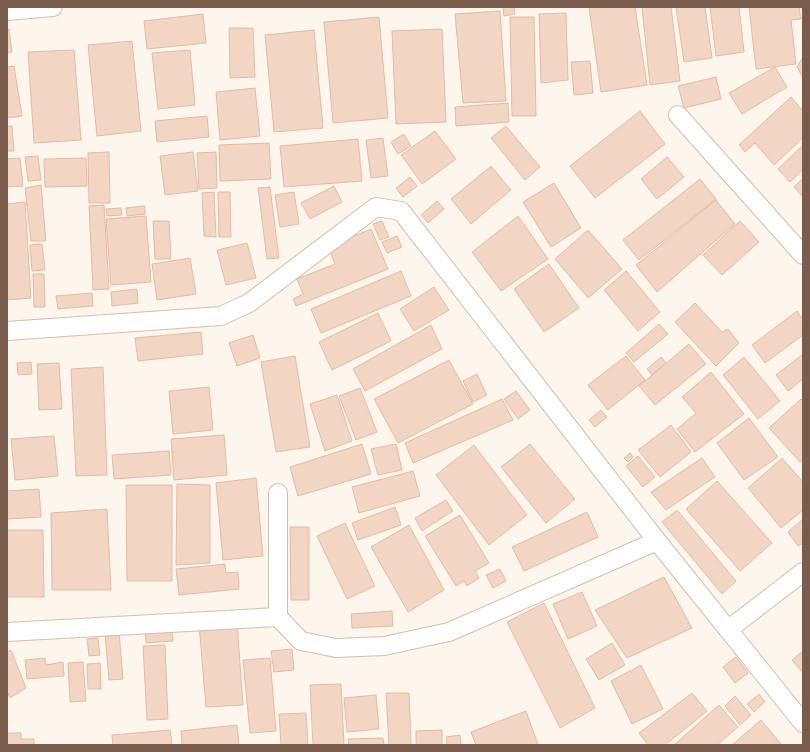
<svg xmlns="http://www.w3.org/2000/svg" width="810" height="752" font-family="Manrope,sans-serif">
	<rect width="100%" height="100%" fill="#fdf6ec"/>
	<g fill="#f3d5c3" stroke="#e6bba3">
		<polygon points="503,7 514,7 515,14 504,16"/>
		<polygon points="589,7 635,7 647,85 601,92"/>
		<polygon points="642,7 671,7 680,81 650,85"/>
		<polygon points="676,7 705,7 712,58 684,62"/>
		<polygon points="710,7 739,7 744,52 716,56"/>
		<polygon points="749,7 799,7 801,19 791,20 796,64 756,69"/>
		<polygon points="500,11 506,101 463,103 455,14"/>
		<polygon points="566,13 568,80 541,83 539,14"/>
		<polygon points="203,14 206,43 147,49 144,21"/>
		<polygon points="379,17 388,118 333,123 324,22"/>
		<polygon points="510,17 534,17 536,116 512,116"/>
		<polygon points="229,28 253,28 255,77 230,78"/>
		<polygon points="7,29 9,29 12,52 7,53"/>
		<polygon points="442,29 446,122 396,124 392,31"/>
		<polygon points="314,30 323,128 274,132 265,35"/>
		<polygon points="132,41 141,131 97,136 88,45"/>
		<polygon points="74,50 81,140 34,143 28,52"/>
		<polygon points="190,50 195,105 158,109 152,53"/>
		<polygon points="803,57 803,78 797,67"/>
		<polygon points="590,61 593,93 574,95 571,62"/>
		<polygon points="14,66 22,116 7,118 7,67"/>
		<polygon points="775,67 787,87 742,114 729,93"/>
		<polygon points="716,77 721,99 684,108 678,86"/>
		<polygon points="255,88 260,136 220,140 216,92"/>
		<polygon points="791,97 803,111 803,138 774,165 755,143 745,152 739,145"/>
		<polygon points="508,103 509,122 456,126 455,107"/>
		<polygon points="640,111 665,144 595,198 570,166"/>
		<polygon points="207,116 209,137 157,142 155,121"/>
		<polygon points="7,126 12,126 14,151 7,151"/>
		<polygon points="506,126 540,167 525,180 491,138"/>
		<polygon points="435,131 456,159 422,184 401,155"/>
		<polygon points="404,134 411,146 398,154 391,142"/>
		<polygon points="383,138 388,176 371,178 366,140"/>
		<polygon points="358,139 362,181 284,187 280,146"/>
		<polygon points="269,143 271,179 220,181 219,145"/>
		<polygon points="803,145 803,170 790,182 778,169"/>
		<polygon points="109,152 110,203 89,203 88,153"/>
		<polygon points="193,152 198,191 165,195 160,156"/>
		<polygon points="216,152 217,188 199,189 197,153"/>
		<polygon points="38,156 41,180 28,181 25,157"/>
		<polygon points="667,157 684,177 657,199 641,179"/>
		<polygon points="20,158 23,186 7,187 7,159"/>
		<polygon points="86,158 87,186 45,187 44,159"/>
		<polygon points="491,166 511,190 471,224 451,199"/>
		<polygon points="410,177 417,186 403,197 396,188"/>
		<polygon points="803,178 803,197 794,187"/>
		<polygon points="700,179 716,199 639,260 623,240"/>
		<polygon points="554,183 581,228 551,247 523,202"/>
		<polygon points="41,185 46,241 31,241 25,188"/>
		<polygon points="334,186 342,202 310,219 301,203"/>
		<polygon points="270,187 279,258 267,259 258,188"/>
		<polygon points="214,192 216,237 204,236 202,193"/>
		<polygon points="218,192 230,192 231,237 219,237"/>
		<polygon points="294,192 299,224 280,227 275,195"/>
		<polygon points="716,200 735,224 657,292 636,265"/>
		<polygon points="437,201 444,209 428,223 421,215"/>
		<polygon points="25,202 31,298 7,300 7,204"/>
		<polygon points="104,205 109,289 93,290 89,206"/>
		<polygon points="145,206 145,214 127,216 126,208"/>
		<polygon points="121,208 122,215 107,216 106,209"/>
		<polygon points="146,216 151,282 111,285 106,219"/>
		<polygon points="518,216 548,259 501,291 472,252"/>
		<polygon points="153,221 169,221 171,259 155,259"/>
		<polygon points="382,221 389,237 380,240 373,224"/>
		<polygon points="740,221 759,242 722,275 703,255"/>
		<polygon points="371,229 388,269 296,306 293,299 303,294 297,279 335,264 328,247"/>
		<polygon points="588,230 622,269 588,298 555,259"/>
		<polygon points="397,236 402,247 387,253 382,242"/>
		<polygon points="247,243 256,278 226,285 217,250"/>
		<polygon points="42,244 45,270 32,271 30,245"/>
		<polygon points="190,258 196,294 157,300 152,264"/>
		<polygon points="549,264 579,308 544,332 514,289"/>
		<polygon points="401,271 411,296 321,333 311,309"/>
		<polygon points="626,271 660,312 638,331 604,290"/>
		<polygon points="33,274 44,274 45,307 34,307"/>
		<polygon points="434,287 449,310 414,331 400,309"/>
		<polygon points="137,289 138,303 112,306 111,292"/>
		<polygon points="92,293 93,306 58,309 56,296"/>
		<polygon points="695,303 722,332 728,329 739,343 716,366 675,322"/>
		<polygon points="797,311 803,320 803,335 765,363 752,345"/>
		<polygon points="378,313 391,341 332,370 319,342"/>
		<polygon points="659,324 668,334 634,362 626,353"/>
		<polygon points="431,325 442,349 365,391 353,369"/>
		<polygon points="201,332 203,354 138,361 135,338"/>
		<polygon points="253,335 260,358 237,366 229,343"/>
		<polygon points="689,344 706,364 655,405 639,386"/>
		<polygon points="803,354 803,379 788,391 776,375"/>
		<polygon points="295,356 310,447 276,452 261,362"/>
		<polygon points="626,356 645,380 608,410 588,385"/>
		<polygon points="661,357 666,363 652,375 647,369"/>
		<polygon points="744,357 780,401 758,419 723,375"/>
		<polygon points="449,360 473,404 398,443 374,399"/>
		<polygon points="31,362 32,374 18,375 17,363"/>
		<polygon points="59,363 62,409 39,410 37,364"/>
		<polygon points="103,367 107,475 76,476 71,369"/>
		<polygon points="711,372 744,414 695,452 677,429 696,413 682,397"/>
		<polygon points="477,374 487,395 473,402 463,381"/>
		<polygon points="209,387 213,430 173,434 169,391"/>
		<polygon points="360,388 377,432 356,440 339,396"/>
		<polygon points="516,391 530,410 518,419 504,399"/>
		<polygon points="337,395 352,441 325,451 310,404"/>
		<polygon points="502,399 513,420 413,463 405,443"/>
		<polygon points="801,399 803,401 803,460 800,462 769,428"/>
		<polygon points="601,410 607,417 595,427 589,420"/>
		<polygon points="749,418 778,457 744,480 717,443"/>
		<polygon points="671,425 691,452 660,477 638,450"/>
		<polygon points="224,435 227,475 174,480 171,439"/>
		<polygon points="54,436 58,476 15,480 11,439"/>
		<polygon points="362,444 371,474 298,496 290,467"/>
		<polygon points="396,444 402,470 378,475 371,449"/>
		<polygon points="530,444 575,499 546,523 501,467"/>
		<polygon points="474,445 527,515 489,545 436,475"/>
		<polygon points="169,451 171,475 114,479 112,455"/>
		<polygon points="630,453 633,457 628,462 624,458"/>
		<polygon points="638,456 655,477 643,487 626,466"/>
		<polygon points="702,458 715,477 666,510 651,492"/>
		<polygon points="782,458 803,482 803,510 781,528 748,488"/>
		<polygon points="413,471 420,496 359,513 352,487"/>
		<polygon points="256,478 263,556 223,560 216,483"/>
		<polygon points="717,481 772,543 740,571 686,509"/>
		<polygon points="177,484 210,485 210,563 176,565"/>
		<polygon points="126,485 172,485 172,581 127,581"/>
		<polygon points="39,489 41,517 7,519 7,491"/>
		<polygon points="446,500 453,511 422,531 415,518"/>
		<polygon points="395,507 401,525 358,540 352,523"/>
		<polygon points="107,509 111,590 52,590 51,513"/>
		<polygon points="677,510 736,581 722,594 662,522"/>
		<polygon points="587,512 598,537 524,571 512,547"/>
		<polygon points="460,515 489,563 475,571 479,578 467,586 464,581 456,586 425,536"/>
		<polygon points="803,519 803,543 798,546 788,532"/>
		<polygon points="345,523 375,586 347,599 317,536"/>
		<polygon points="409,525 444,590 408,612 371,547"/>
		<polygon points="290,527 309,527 309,600 291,600"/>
		<polygon points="7,530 43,530 44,597 7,597"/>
		<polygon points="225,564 226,573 238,572 239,589 179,595 176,569"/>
		<polygon points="500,569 506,581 493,588 486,575"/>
		<polygon points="664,577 692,628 627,658 595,610"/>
		<polygon points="582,592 597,626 568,639 553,604"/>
		<polygon points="544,603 595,708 560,728 507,622"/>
		<polygon points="392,611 393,626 352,628 351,614"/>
		<polygon points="237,621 243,705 206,707 199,624"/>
		<polygon points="172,626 173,641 146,643 145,629"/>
		<polygon points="119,632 123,679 109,680 105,633"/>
		<polygon points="98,638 100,655 89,656 87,639"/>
		<polygon points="612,643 625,665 599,680 586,659"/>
		<polygon points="165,645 168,719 147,720 143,646"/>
		<polygon points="292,649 294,670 274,672 271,651"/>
		<polygon points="11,650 26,688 10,698 7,691 7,652"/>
		<polygon points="803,651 803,673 792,660"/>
		<polygon points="736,657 748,673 735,683 723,667"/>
		<polygon points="45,658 46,665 63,662 64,676 27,679 25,660"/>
		<polygon points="270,658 276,731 250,733 243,660"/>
		<polygon points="83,662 86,701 70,702 68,663"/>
		<polygon points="100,663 101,689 88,689 87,664"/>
		<polygon points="641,665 663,709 632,724 611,681"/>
		<polygon points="341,684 344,745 313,745 310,685"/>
		<polygon points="386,693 409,693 411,745 389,745"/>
		<polygon points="692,693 707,711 665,745 648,745 639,733"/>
		<polygon points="759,694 765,702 754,712 747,704"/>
		<polygon points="376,695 379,729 347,732 344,698"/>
		<polygon points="735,696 751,715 740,725 725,706"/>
		<polygon points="719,705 738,727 717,745 674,745"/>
		<polygon points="526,711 538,745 476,745 471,732"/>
		<polygon points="306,713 308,745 281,745 279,714"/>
		<polygon points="761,720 782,745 732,745"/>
		<polygon points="237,725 239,745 182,745 181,731"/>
		<polygon points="170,730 172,745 113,745 112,735"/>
		<polygon points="442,730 442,745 416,745 416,731"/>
		<polygon points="7,733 21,733 21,739 34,739 34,745 7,745"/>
		<polygon points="460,735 461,745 447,745 446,737"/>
		<polygon points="383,738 384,745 349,745 348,739"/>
	</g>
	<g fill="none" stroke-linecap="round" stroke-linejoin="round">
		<defs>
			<g id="minor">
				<polyline points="7,11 53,7"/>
				<polyline points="678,115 803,255"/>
				<polyline points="7,331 221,316 249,303 376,207 401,211 657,541 803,723"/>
				<polyline points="278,493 278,617 301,641 336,648 384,646 449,632 657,541"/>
				<polyline points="729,629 803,572"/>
				<polyline points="7,632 278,617"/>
			</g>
		</defs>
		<use href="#minor" stroke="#d1beb0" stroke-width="20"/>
		<use href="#minor" stroke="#fff" stroke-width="18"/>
	</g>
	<rect width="810" height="752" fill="none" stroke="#7a5c4d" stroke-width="16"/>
</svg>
